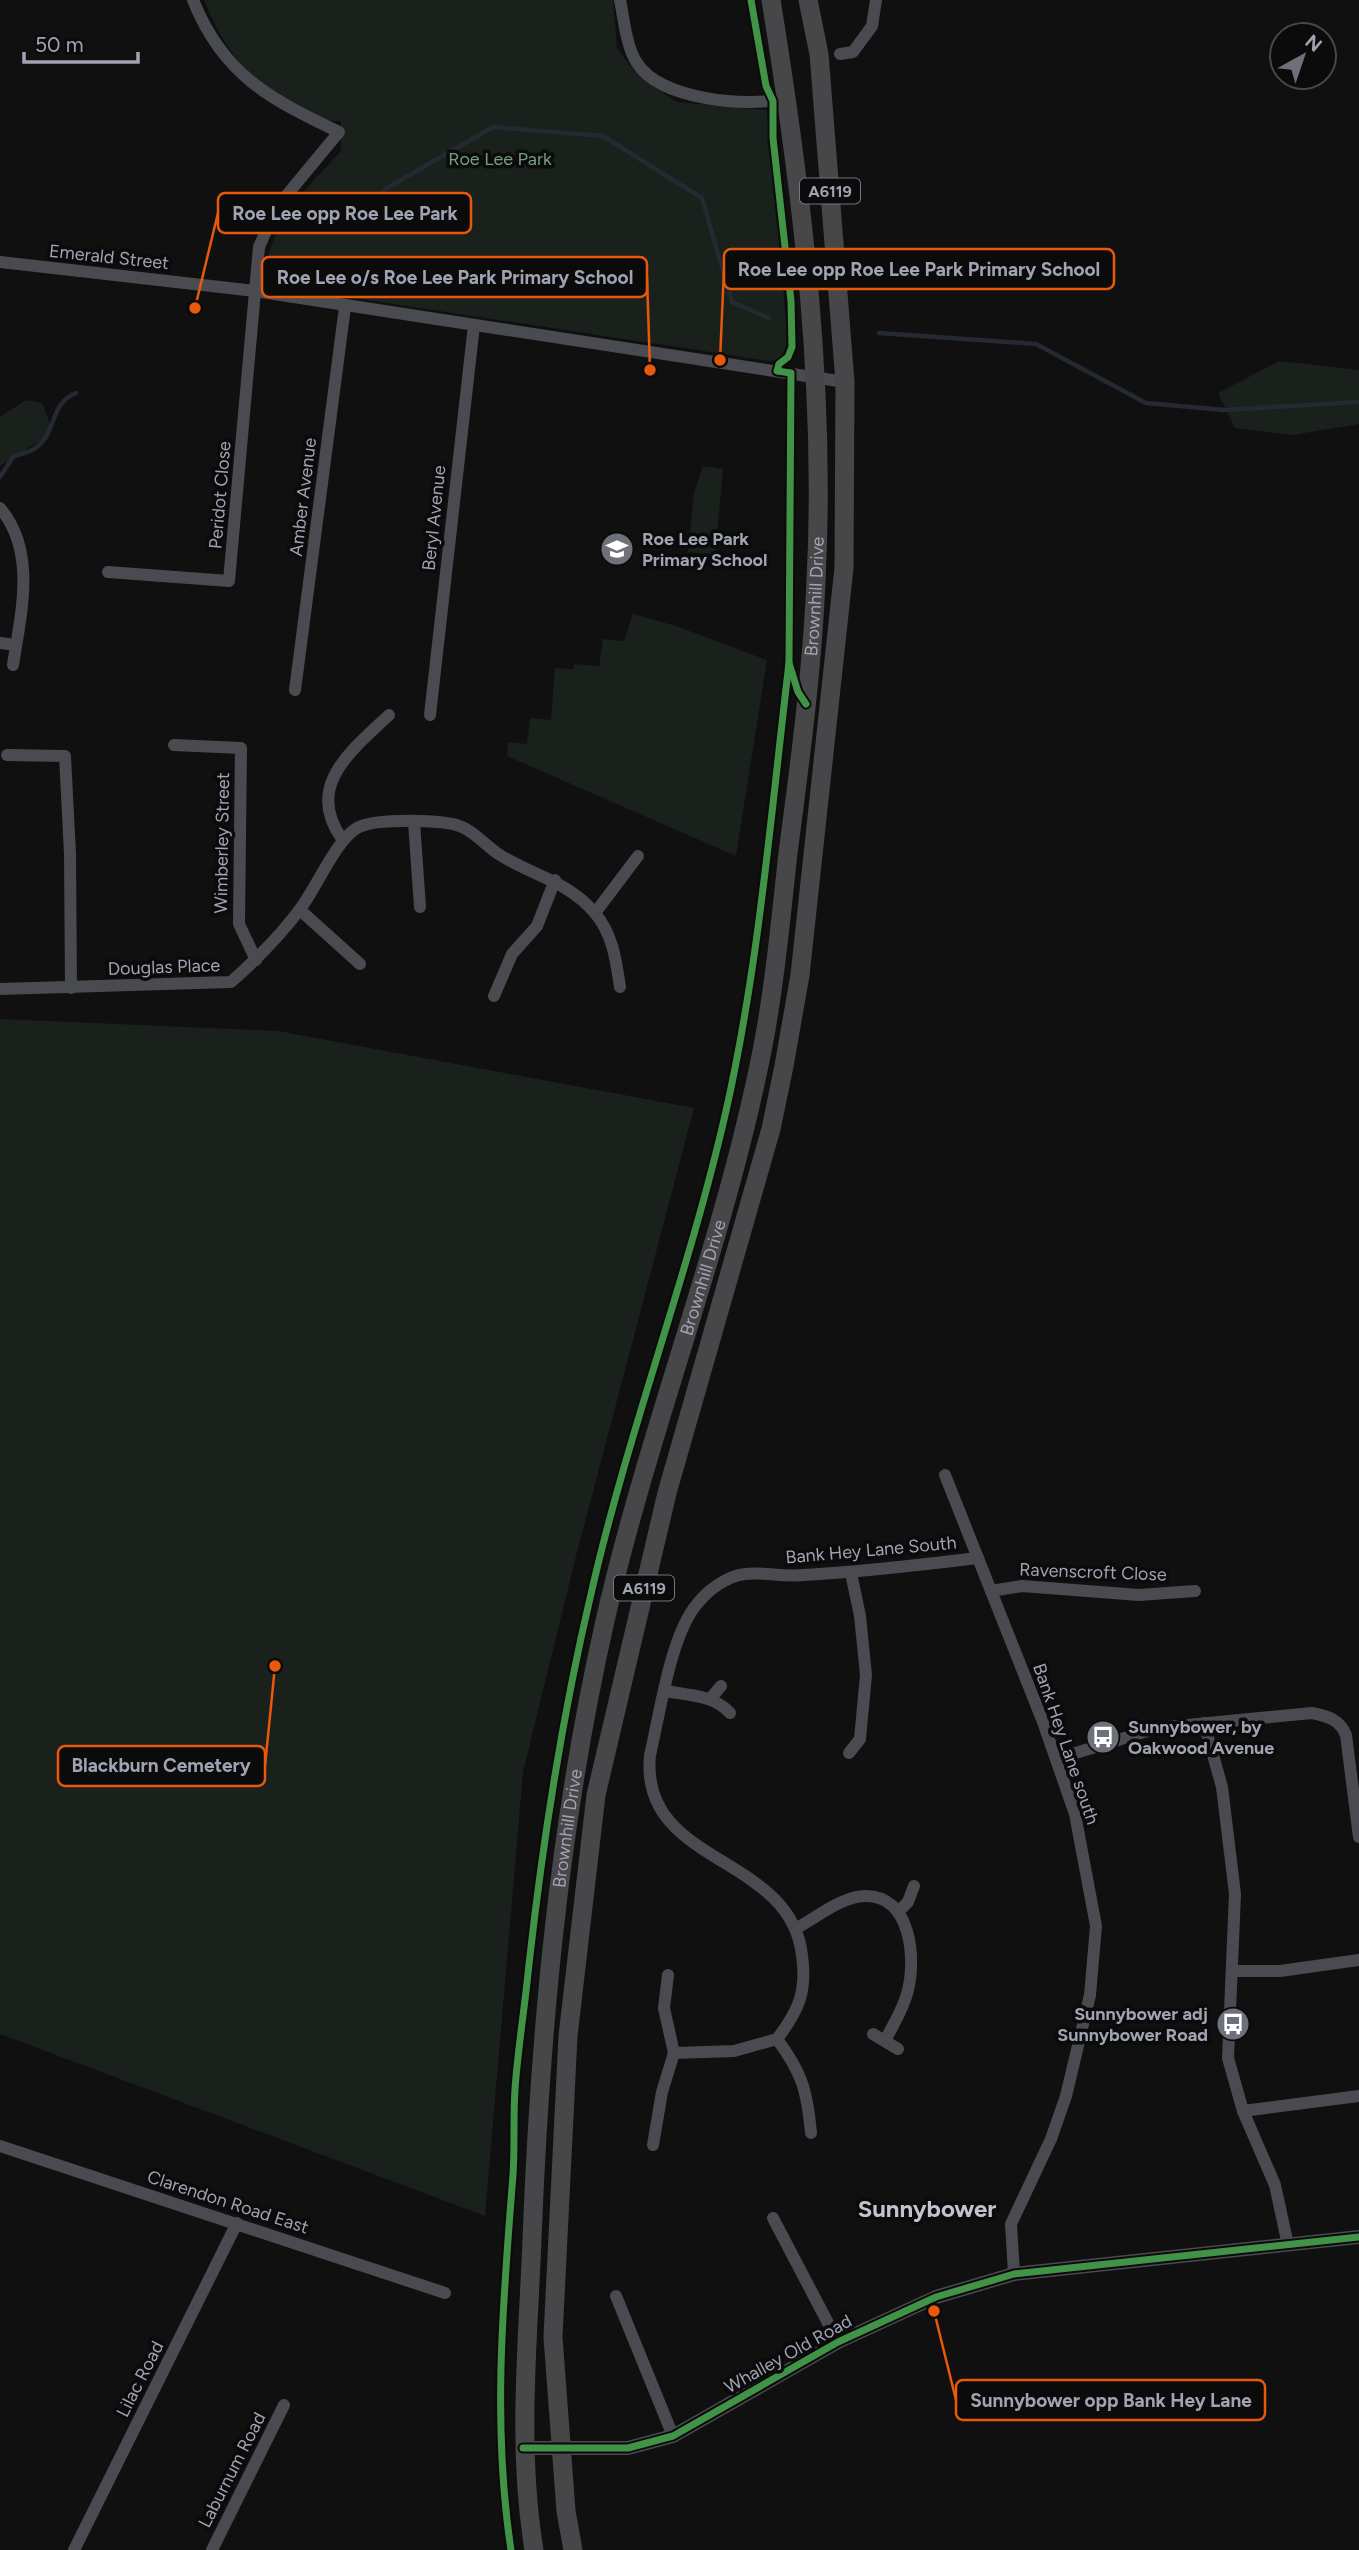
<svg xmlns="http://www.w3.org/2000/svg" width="1359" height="2550" font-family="Figtree,sans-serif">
	<rect width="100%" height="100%" fill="#101011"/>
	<g fill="#1a211c">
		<path d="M204,0H613L617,48L636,73L654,87L677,102L767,110L788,342L780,360L769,361L262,284C272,221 299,196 341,151V121C325,122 315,116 300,109C249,83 226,52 204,0Z"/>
		<polygon points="1279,361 1359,370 1359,424 1292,435 1235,428 1218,393"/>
		<polygon points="26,400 42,403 50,424 43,439 0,466 0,417"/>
		<polygon points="703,466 723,469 715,555 688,552 694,493"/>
		<polygon points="633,614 676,626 767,660 736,856 507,756 508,742 527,744 530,718 551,720 555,668 573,669 574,664 599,666 603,639 624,641"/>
		<polygon points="0,1019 278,1031 694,1108 575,1560 523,1772 485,2216 0,2034"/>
	</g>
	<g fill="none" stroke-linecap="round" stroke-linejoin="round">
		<g stroke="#242932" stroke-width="4.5">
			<polyline points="342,228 387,188 493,127 603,136 702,198 732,302 769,318"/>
			<polyline points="879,333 1036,344 1146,403 1224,410 1359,402"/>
			<path d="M0,477L13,457C19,454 28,453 34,449C58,434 48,404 76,393"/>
		</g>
		<g stroke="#4a4b50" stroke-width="12">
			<path d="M620,0C624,19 626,46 637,63C660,100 748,108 787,98"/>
			<polyline points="840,54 853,52 872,26 876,0"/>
			<polyline points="0,262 255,291 845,382"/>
			<path d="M0,508C37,552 21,613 13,665"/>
			<path d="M108,572L229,581L259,247L276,208L339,132C270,99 223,75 193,0"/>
			<polyline points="0,643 16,645"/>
			<polyline points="295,690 345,307"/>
			<polyline points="430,715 474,325"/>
			<polyline points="174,745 241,748 239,924 256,960"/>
			<polyline points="7,755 65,756 70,854 71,988"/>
			<polyline points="414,822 420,907"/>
			<path d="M342,839C304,786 352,750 389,715"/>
			<polyline points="300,910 360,964"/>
			<polyline points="595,913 638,856"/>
			<path d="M0,989L231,982C256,960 280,936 300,909C317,887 336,840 357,828C374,818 445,819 462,827C476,833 487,847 500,855C533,876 568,881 595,913C613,935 616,960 620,987"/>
			<polyline points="494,996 512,954 537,926 555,880"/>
			<polyline points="945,1475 1043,1722 1075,1814 1096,1926 1090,1995 1066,2096 1051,2139 1011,2224 1014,2274"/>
			<polyline points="991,1591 1022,1586 1139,1595 1195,1591"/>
			<path d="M665,1691C688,1695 714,1695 730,1713"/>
			<polyline points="710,1699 721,1686"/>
			<polyline points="1204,1723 1222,1787 1235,1894 1228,2058 1243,2111 1275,2185 1288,2245"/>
			<polyline points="849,1753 860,1739 866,1675 860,1616 851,1573"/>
			<path d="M1056,1759L1157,1728L1312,1713C1328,1716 1340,1720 1346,1735L1359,1837"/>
			<polyline points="898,1912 908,1902 914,1886"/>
			<path d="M797,1928C817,1917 843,1896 865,1896C911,1895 916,1958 908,1990C904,2008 894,2023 886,2039"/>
			<polyline points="1232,1971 1280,1971 1359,1960"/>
			<polyline points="873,2034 898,2049"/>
			<path d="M777,2039C799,2010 807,1992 802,1955C790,1853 639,1866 650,1755C660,1714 670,1636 697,1604C708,1590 727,1576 745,1574C764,1572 784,1577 804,1575C862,1572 920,1565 978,1558"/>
			<path d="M674,2053L734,2051L777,2039C802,2073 807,2090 811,2133"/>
			<polyline points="1243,2111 1359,2096"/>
			<polyline points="653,2145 662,2092 674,2053 664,2008 668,1975"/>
			<polyline points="0,2146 445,2293"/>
			<polyline points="773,2218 838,2342"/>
			<polyline points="616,2296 673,2436"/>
			<polyline points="74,2550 237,2223"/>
			<polyline points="212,2550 284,2405"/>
		</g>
		<polyline stroke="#4a4b50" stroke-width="14" points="523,2448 628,2448 673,2436 838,2342 936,2297 1014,2274 1359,2237"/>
		<g stroke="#47474a" stroke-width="19">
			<path id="s1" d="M534,2550C517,2447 528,2343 532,2239C540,2032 559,1824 605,1621C649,1427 725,1241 763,1046C775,982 781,917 788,853C800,762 812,672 816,581C826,387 802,191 771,0"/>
			<polyline points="573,2550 566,2511 553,2337 568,2036 596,1795 667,1493 771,1129 784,1066 800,975 844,568 845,382 819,54 808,0"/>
		</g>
		<defs>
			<g id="cycleway">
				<polyline points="751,0 766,86 773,101 773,138 791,301 792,347 788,357 779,364 777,371 791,373 789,663 798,692 806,704"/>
				<polyline points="523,2448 628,2448 673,2436 838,2342 936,2297 1014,2274 1359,2237"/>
				<path d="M511,2550C492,2425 503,2301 513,2175C515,2147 513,2118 515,2089C518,2047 525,2006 529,1964C543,1840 562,1716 591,1594C628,1431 689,1274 726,1111C759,964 771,813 789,663"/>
			</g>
		</defs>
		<use href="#cycleway" stroke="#0b0b0c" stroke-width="11"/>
		<use href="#cycleway" stroke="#419447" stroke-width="7"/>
	</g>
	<defs>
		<symbol id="school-disc" viewBox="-11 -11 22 22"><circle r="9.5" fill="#6e707a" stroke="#0b0b0c"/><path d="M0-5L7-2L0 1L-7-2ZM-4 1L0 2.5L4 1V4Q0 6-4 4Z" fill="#fff"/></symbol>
		<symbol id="bus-disc" viewBox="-11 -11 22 22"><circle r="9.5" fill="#6e707a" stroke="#0b0b0c"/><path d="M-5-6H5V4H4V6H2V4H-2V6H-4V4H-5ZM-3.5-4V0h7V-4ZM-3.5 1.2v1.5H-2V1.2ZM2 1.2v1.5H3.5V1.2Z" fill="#fff"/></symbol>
	</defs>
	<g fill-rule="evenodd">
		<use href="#school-disc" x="598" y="530" width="38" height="38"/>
		<use href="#bus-disc" x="1084" y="1718" width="38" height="38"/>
		<use href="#bus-disc" x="1214" y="2005" width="38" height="38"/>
	</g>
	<g text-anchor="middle" stroke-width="7" stroke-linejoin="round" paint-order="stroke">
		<g fill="#0b0b0c" stroke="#737580" stroke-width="2">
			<rect x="800" y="178.5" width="60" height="25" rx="5"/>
			<rect x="614" y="1575.5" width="60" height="25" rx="5"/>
		</g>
		<g font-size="16" font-weight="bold" fill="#a0a3b2">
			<text x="830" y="197">A6119</text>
			<text x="644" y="1594">A6119</text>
		</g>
		<g font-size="18" fill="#769e7f" stroke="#0b0b0c">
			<text x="500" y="165">Roe Lee Park</text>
		</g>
		<g font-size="18" fill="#a0a3b2" stroke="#0b0b0c">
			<text transform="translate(109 257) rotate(6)" y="6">Emerald Street</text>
			<text transform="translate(220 495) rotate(-85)" y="6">Peridot Close</text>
			<text transform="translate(303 497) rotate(-83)" y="6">Amber Avenue</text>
			<text transform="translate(434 518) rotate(-84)" y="6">Beryl Avenue</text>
			<text dy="6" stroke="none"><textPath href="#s1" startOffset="1984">Brownhill Drive</textPath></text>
			<text transform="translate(222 843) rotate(-89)" y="6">Wimberley Street</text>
			<text transform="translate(164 967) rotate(-2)" y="6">Douglas Place</text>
			<text dy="6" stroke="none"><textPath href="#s1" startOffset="1292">Brownhill Drive</textPath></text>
			<text transform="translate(871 1550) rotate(-5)" y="6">Bank Hey Lane South</text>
			<text transform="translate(1093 1572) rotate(2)" y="6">Ravenscroft Close</text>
			<text transform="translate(1066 1744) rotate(71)" y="6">Bank Hey Lane south</text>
			<text dy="6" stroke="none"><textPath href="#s1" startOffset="724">Brownhill Drive</textPath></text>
			<text transform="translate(228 2202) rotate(18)" y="6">Clarendon Road East</text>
			<text transform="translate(788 2354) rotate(-29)" y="6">Whalley Old Road</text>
			<text transform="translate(140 2379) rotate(-63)" y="6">Lilac Road</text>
			<text transform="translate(232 2470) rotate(-63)" y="6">Laburnum Road</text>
		</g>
		<g font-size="18" font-weight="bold" fill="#a0a3b2" stroke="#0b0b0c" text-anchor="start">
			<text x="642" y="545">Roe Lee Park<tspan x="642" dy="21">Primary School</tspan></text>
			<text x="1128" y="1733">Sunnybower, by<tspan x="1128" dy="21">Oakwood Avenue</tspan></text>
			<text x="1208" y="2020" text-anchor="end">Sunnybower adj<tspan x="1208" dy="21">Sunnybower Road</tspan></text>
		</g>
		<g font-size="24" font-weight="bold" fill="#c1c3ce" stroke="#0b0b0c">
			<text x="927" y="2217">Sunnybower</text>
		</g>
	</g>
	<path fill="none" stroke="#e8590c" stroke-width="2.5" d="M195 308L218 213M720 360L724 269M650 370L647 277M275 1666L265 1766M934 2311L956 2400"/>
	<g fill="#e8590c" stroke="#0b0b0c" stroke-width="2.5">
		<circle cx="195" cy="308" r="7"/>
		<circle cx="720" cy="360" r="7"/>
		<circle cx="650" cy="370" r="7"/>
		<circle cx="275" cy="1666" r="7"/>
		<circle cx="934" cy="2311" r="7"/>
	</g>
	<g fill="#0b0b0c" stroke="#e8590c" stroke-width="2.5">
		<rect x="218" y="193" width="253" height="40" rx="7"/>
		<rect x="724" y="249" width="390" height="40" rx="7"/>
		<rect x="262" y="257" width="385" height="40" rx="7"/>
		<rect x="58" y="1746" width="207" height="40" rx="7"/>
		<rect x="956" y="2380" width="309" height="40" rx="7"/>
	</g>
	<g font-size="19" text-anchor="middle" font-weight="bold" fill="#a0a3b2">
		<text x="345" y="220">Roe Lee opp Roe Lee Park</text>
		<text x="919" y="276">Roe Lee opp Roe Lee Park Primary School</text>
		<text x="455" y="284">Roe Lee o/s Roe Lee Park Primary School</text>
		<text x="161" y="1772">Blackburn Cemetery</text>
		<text x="1111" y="2407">Sunnybower opp Bank Hey Lane</text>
	</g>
	<g transform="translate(1303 56) rotate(40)"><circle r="33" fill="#0b0b0c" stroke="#47484e" stroke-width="2"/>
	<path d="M0-5L12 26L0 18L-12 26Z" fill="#6e707a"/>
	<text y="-10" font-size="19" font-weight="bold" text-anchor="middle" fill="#a0a3b2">N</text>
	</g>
	<path d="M24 52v10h114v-10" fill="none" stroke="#a0a3b2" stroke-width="3.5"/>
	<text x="35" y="52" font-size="21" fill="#a0a3b2" stroke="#0b0b0c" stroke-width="5" paint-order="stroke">50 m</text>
</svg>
